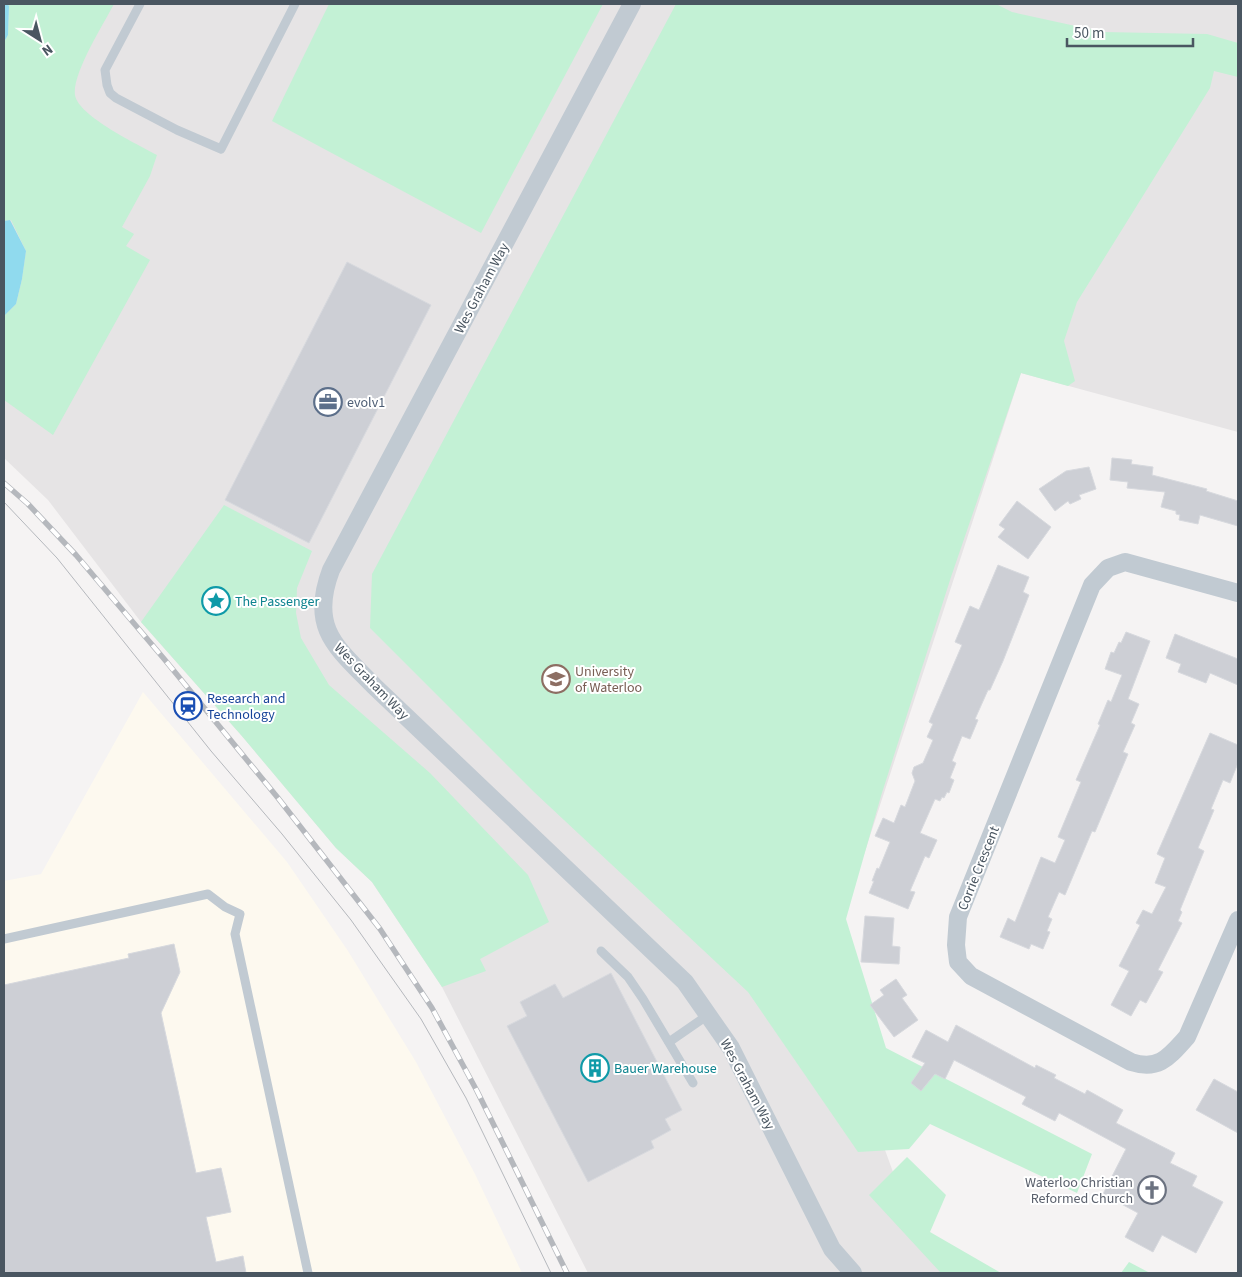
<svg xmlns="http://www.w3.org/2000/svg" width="1242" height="1277" font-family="'Source Sans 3',sans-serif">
	<rect width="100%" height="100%" fill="#f5f3f3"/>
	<polygon fill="#fdf9ef" points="143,692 287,862 348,951 416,1062 475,1174 522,1273 4,1273 4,881 41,874"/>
	<polygon fill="#e6e4e5" points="4,4 1238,4 1238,432 1021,373 823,980 916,1235 989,1273 588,1273 442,987 372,882 336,848 241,735 141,622 48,500 4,458"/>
	<g fill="#c3f1d5">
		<path d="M7,4H114C103,25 72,74 75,95C78,116 139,145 157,155L150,176L122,227L134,234L126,246L150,260L53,435L4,400V316L16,304L22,279L26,251L11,220L4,221V42L8,35L9,7Z"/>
		<polygon points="329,4 603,4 481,233 272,121"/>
		<polygon points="676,4 996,4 1012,12 1103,32 1207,34 1238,43 1238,77 1214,71 1210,88 1077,302 1064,341 1075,381 1068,386 1021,373 951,577 881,796 846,919 886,1048 1092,1154 1077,1193 930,1124 909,1149 858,1152 748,992 534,792 370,628 372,574"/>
		<polygon points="224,505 312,551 297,588 296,613 301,638 329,685 430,773 528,875 549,922 480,959 486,971 442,987 372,882 336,848 241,735 141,622"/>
		<polygon points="907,1157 946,1195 930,1232 1001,1273 941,1273 869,1195"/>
		<polygon points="1129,1262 1150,1273 1121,1273"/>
	</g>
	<g fill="#90daee">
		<polygon points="4,4 7,4 9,6 8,35 4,42"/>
		<polygon points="10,220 26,251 22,279 16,304 4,316 4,221"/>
	</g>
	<g fill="#cdcfd5" stroke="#d7d9de">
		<polygon points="347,262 431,305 309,543 225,500"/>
		<polygon points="1112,458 1132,460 1131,464 1153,467 1152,475 1207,489 1206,491 1238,501 1238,526 1200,515 1198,524 1179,520 1180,515 1176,514 1176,511 1161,507 1165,492 1127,488 1128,482 1110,480"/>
		<polygon points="1089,467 1096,489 1079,495 1081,499 1070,504 1068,501 1055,511 1039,489 1066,471"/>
		<polygon points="1017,501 1051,527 1028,559 998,537 1005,529 999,525"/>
		<polygon points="998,565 1029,577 1023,592 1029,595 1003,661 990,690 988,690 975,719 978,720 970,739 962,736 952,761 956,763 950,778 954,780 949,793 947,792 944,798 942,797 940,801 935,799 920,833 937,840 929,858 925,856 910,891 915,892 908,909 869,893 874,881 872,881 877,868 879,869 890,842 875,836 883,818 894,823 901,805 905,807 915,781 912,773 914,767 923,763 933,740 927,737 933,724 929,722 962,645 955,642 970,606 979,610"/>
		<polygon points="1126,632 1150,641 1128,699 1139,704 1131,723 1135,725 1123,752 1128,754 1095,832 1092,831 1065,895 1059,892 1048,917 1052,919 1047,931 1050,932 1043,949 1031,944 1029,949 1000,937 1008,918 1015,922 1041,857 1055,863 1065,840 1058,837 1081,782 1076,780 1100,725 1098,724 1108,700 1111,702 1122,675 1105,669 1111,652 1114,653 1119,642 1121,643"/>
		<polygon points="1175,634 1238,659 1238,685 1210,673 1206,683 1178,672 1181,664 1166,658"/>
		<polygon points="1210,733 1238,745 1238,763 1230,783 1223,780 1211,809 1214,810 1198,848 1204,851 1180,910 1182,912 1178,921 1182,923 1158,970 1163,972 1146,1003 1140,1000 1131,1016 1111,1005 1129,971 1119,966 1140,925 1136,923 1143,910 1152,914 1166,887 1155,883 1165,858 1157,854"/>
		<polygon points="865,916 894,918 892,946 900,947 899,964 861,962"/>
		<polygon points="174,944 180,972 161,1013 196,1173 221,1168 231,1212 206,1217 216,1262 243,1256 246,1273 4,1273 4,985 129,958 128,954"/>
		<polygon points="611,973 682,1110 665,1119 671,1130 651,1141 654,1148 588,1182 507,1026 527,1016 520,1002 555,984 563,998"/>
		<polygon points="896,979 907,995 902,998 918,1020 894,1037 870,1005 884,995 880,990"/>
		<polygon points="956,1025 1035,1068 1036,1065 1056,1075 1054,1078 1085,1094 1087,1090 1123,1110 1116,1123 1175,1153 1170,1163 1197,1176 1192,1186 1223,1202 1196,1253 1162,1235 1153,1252 1125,1237 1138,1213 1103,1194 1126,1149 1059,1113 1055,1121 1022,1104 1026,1097 954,1060 945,1079 935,1074 921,1091 911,1083 925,1063 912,1057 926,1030 948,1042"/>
		<polygon points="1214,1079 1238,1092 1238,1133 1196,1110"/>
	</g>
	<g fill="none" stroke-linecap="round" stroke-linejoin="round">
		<g stroke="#c1cad2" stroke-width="9">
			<polyline points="140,4 105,70 107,85 110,93 116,98 177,130 221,149 295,4"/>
			<polyline points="4,939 208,894 225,907 240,914 235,934 308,1273"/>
			<polyline points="601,951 628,977 643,999 693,1083"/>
			<polyline points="669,1042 708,1015"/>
		</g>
		<g stroke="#c1cad2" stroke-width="18">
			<path d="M632,4L331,570C309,628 336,647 374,686L685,982L731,1048L832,1249L853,1273"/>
			<path d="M1238,593L1125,562L1108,568L1092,585L958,917L956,945L958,962L971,976L1131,1062C1159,1071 1169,1057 1187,1037L1238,920"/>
		</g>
		<g stroke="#b5b8bd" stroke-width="1">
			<polyline points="4,502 57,558 211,751 282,834 351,920 421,1019 466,1098 551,1273"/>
			<polyline points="148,642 312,841"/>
		</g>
		<defs>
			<polyline id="rail" points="4,483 28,504 76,555 165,660 278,798 380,929 432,1008 477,1091 567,1273"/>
		</defs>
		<use href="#rail" stroke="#b5b8bd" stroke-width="5.5"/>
		<use href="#rail" stroke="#fff" stroke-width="4" stroke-dasharray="11" stroke-linecap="butt"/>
	</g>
	<defs>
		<symbol id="office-ring" viewBox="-11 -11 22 22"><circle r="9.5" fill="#fff" stroke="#5c6f8a" stroke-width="1.5"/><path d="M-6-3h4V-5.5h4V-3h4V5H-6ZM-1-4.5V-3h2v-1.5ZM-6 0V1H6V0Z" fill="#5c6f8a"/></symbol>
		<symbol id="sight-ring" viewBox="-11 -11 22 22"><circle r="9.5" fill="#fff" stroke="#0f9aa8" stroke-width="1.5"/><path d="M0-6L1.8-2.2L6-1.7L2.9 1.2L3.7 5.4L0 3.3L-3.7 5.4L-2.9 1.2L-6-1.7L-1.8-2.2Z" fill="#0f9aa8"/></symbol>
		<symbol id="university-ring" viewBox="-11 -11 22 22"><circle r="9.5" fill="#fff" stroke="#8d6e63" stroke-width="1.5"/><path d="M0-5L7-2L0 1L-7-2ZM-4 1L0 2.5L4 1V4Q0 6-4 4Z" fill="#8d6e63"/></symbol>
		<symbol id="station-ring" viewBox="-11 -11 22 22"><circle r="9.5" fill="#fff" stroke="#1a4fb4" stroke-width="1.5"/><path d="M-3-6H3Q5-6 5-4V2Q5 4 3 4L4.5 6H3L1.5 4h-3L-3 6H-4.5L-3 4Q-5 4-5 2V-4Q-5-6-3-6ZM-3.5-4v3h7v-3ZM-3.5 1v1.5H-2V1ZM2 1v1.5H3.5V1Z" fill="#1a4fb4"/></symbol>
		<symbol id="building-ring" viewBox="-11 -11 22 22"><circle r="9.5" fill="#fff" stroke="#0f9aa8" stroke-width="1.5"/><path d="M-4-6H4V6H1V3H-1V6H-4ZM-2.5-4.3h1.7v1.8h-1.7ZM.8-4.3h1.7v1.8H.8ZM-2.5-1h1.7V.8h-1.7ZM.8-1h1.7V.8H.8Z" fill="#0f9aa8"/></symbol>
		<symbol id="church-ring" viewBox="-11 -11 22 22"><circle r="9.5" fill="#fff" stroke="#6b7280" stroke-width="1.5"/><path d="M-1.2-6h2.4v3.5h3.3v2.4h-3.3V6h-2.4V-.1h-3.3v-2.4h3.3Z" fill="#6b7280"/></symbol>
	</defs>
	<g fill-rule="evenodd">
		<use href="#office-ring" x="312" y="386" width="32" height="32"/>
		<use href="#sight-ring" x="200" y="585" width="32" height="32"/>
		<use href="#university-ring" x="540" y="663" width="32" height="32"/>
		<use href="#station-ring" x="172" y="690" width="32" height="32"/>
		<use href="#building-ring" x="579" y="1052" width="32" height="32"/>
		<use href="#church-ring" x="1136" y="1174" width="32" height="32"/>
	</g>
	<g text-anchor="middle" stroke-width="4" stroke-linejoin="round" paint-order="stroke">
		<g font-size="14" fill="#4a5661" stroke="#fff">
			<text transform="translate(481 288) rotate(-62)" y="5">Wes Graham Way</text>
			<text transform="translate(372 681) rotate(46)" y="5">Wes Graham Way</text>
			<text transform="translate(978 868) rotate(-68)" y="5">Corrie Crescent</text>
			<text transform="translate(748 1084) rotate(62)" y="5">Wes Graham Way</text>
		</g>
		<g font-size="14" fill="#4e5e75" stroke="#fff" text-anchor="start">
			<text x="347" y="407">evolv1</text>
		</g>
		<g font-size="14" fill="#0d838f" stroke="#fff" text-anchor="start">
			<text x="235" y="606">The Passenger</text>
			<text x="614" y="1073">Bauer Warehouse</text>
		</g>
		<g font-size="14" fill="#785e54" stroke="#fff" text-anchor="start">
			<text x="575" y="676">University<tspan x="575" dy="16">of Waterloo</tspan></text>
		</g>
		<g font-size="14" fill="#164399" stroke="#fff" text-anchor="start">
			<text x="207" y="703">Research and<tspan x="207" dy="16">Technology</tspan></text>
		</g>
		<g font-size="14" fill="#5b616d" stroke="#fff" text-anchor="end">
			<text x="1133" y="1187">Waterloo Christian<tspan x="1133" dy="16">Reformed Church</tspan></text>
		</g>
	</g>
	<rect width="1242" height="1277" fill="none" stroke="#4a5661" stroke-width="10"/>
	<g transform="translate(40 40) rotate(144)" stroke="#ffffff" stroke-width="4" paint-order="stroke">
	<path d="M0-4L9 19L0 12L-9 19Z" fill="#4a5661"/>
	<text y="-8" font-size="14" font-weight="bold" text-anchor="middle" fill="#4a5661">N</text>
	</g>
	<path d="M1067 38v8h126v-8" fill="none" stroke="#4a5661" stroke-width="2.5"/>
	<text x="1074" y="38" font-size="15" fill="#4a5661" stroke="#ffffff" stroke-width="4" paint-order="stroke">50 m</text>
</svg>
